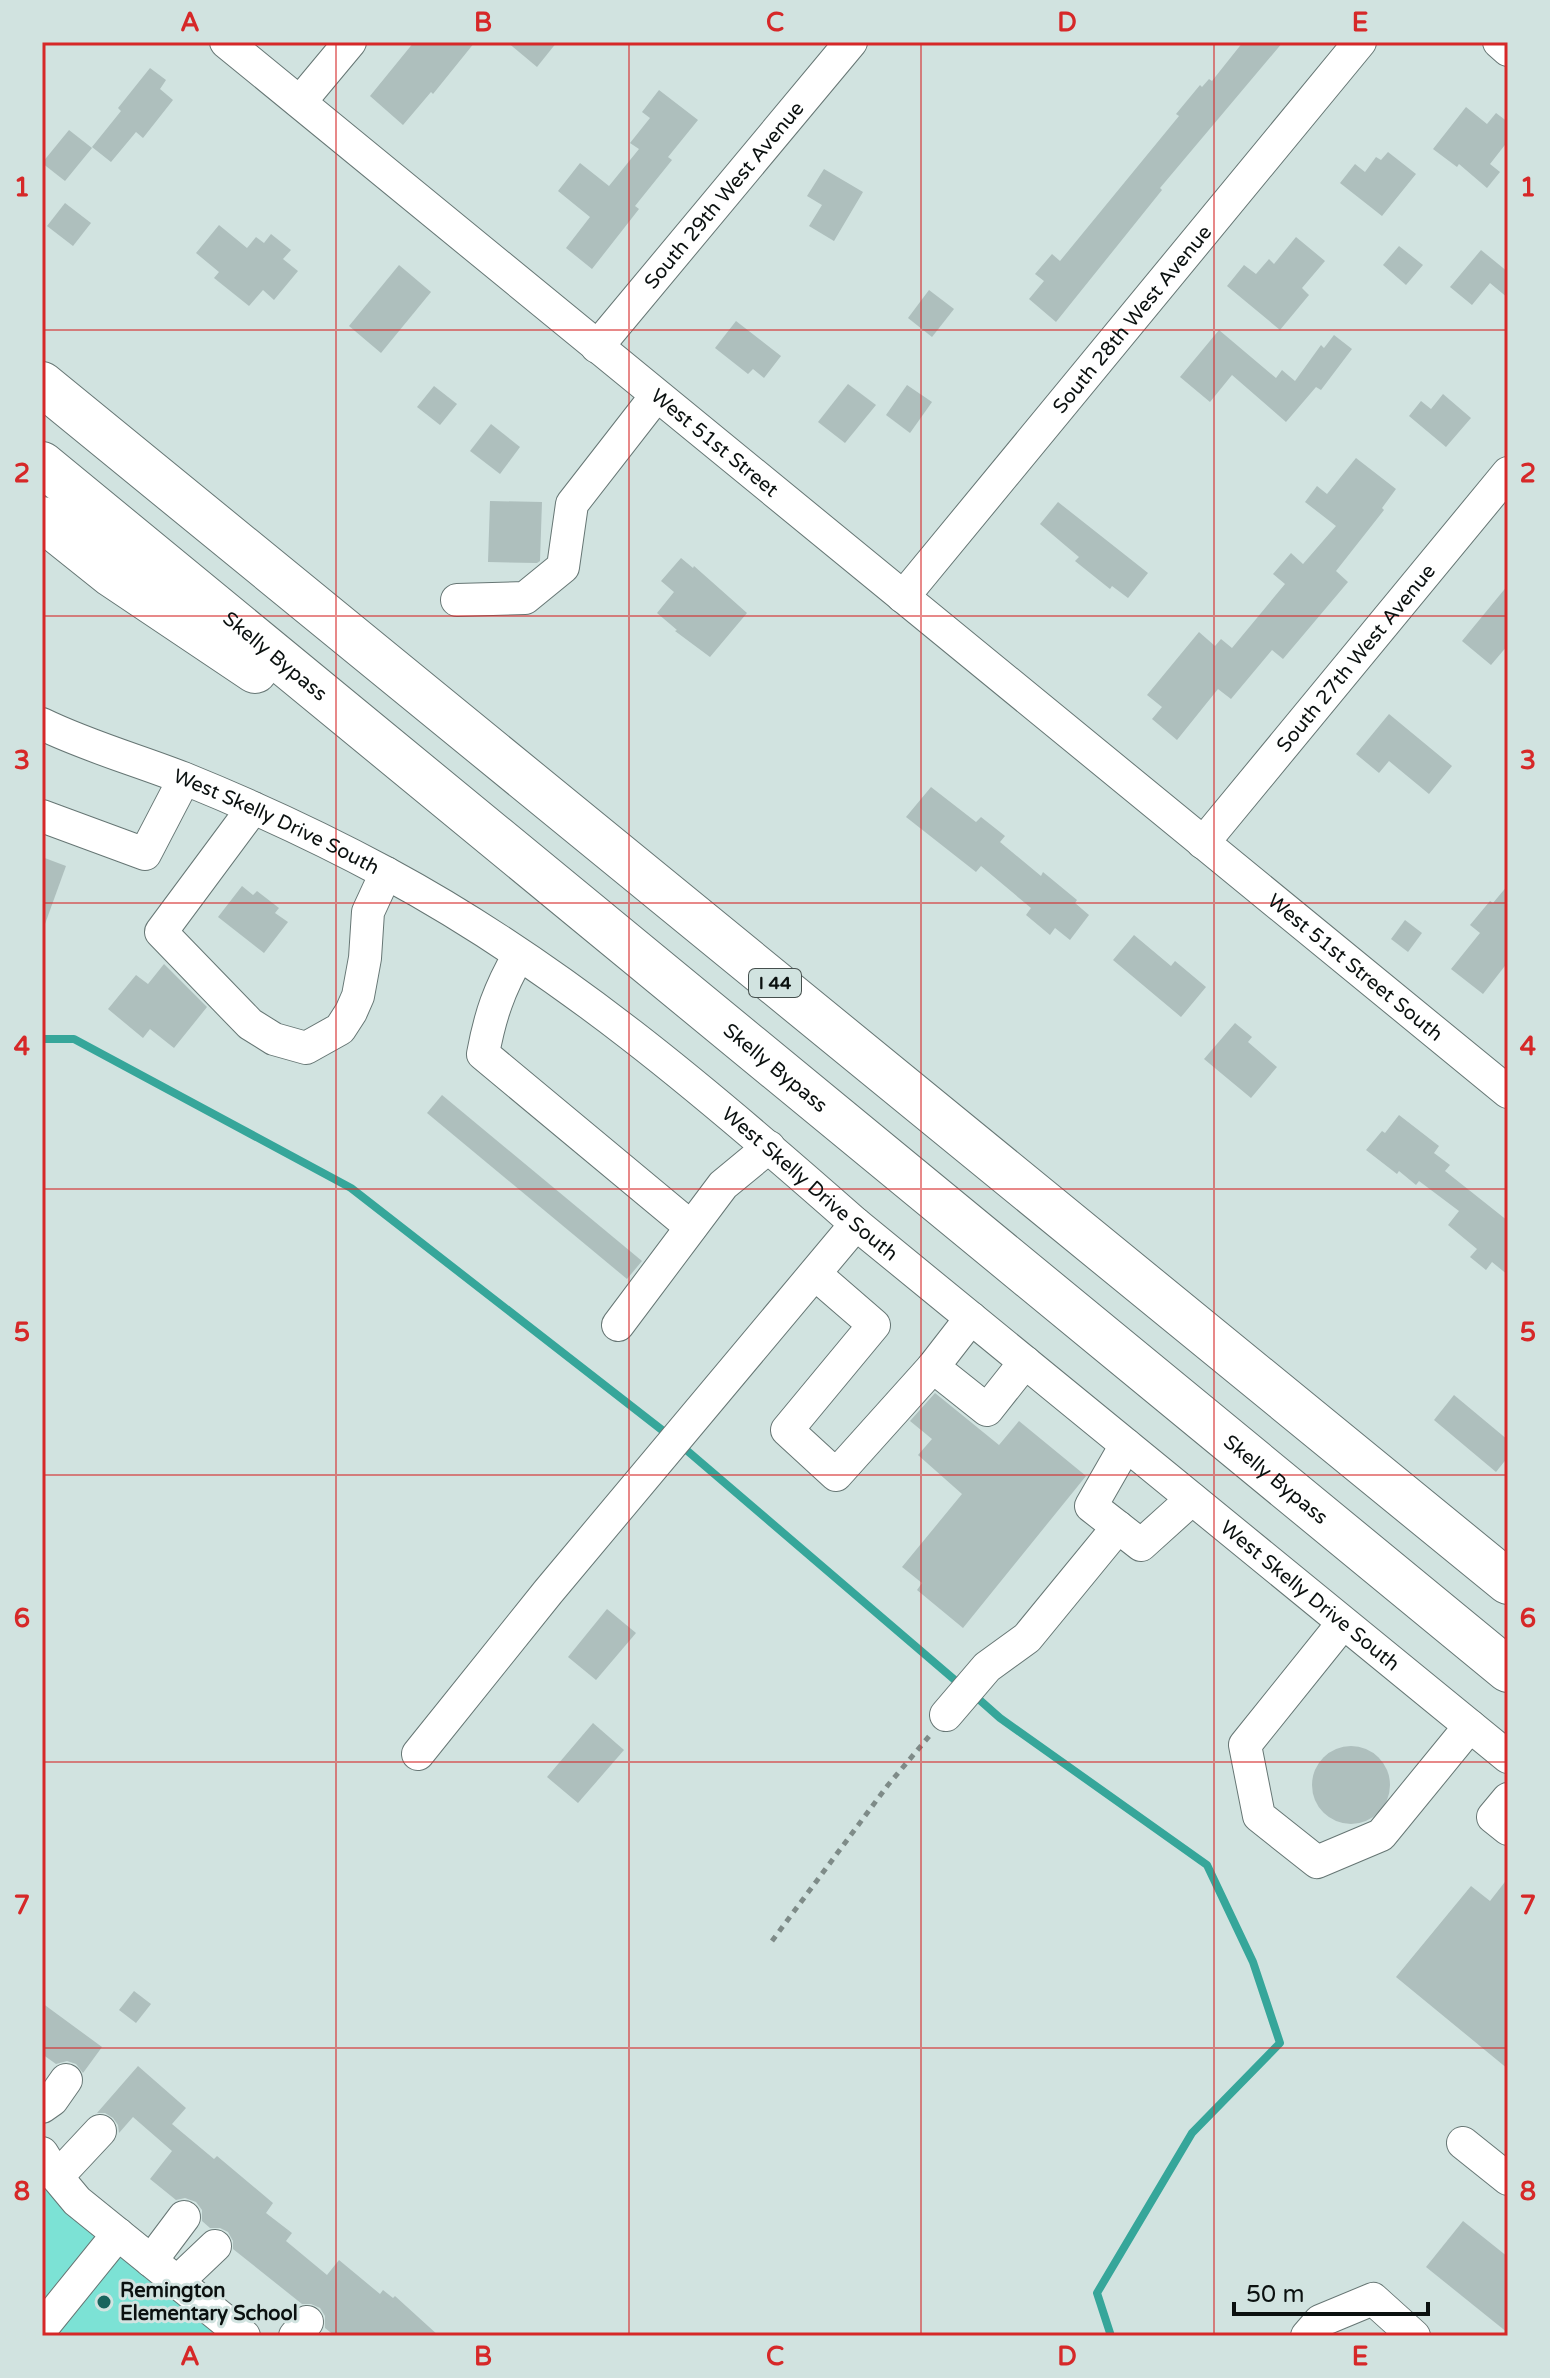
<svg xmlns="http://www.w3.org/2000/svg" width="1550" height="2378" font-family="'Varela Round',sans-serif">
	<rect width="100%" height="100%" fill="#d1e3e0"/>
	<polygon fill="#7ce2d5" points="42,2156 256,2336 42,2336"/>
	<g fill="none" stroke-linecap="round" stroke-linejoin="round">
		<g stroke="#36a69a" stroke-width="8">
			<polyline points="42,1039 74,1039 351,1188 662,1430"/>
			<polyline points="684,1448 963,1687"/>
			<polyline points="974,1695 1000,1718 1207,1865 1253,1962 1280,2043 1192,2133 1097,2293 1111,2336"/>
		</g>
	</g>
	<g fill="#aebfbd">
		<polygon points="414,42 475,42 433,94 431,92 403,125 370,96"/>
		<polygon points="507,42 557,42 537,67"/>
		<polygon points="1243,42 1283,42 1160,188 1162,190 1056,322 1029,299 1044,281 1035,274 1052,254 1060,261 1179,116 1176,114 1200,85 1202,87 1209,79 1212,81"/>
		<polygon points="150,68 166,80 160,89 173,100 143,138 136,132 111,162 92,147 121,111 118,108"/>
		<polygon points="659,90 698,120 668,157 672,160 635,206 639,209 592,269 566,248 590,217 558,191 580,163 609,186 639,149 630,143 650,118 642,112"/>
		<polygon points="1466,107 1487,124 1496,113 1508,122 1508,141 1490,164 1500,172 1487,188 1459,164 1457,167 1433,149"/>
		<polygon points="69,130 92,148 65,181 42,163"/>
		<polygon points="1388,152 1416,174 1382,216 1340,183 1355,164 1365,172 1376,157 1381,160"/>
		<polygon points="824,169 863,192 834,241 809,226 822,205 807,196"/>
		<polygon points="65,203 91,223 73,246 47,226"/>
		<polygon points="219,225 247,248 256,237 264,243 271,234 291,250 283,259 298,271 274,300 263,290 249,306 214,278 219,272 196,253"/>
		<polygon points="1296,237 1325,261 1302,288 1309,295 1280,330 1227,286 1244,265 1256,274 1269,259 1274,264"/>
		<polygon points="1399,246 1423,265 1406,285 1383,265"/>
		<polygon points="1481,250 1508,272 1508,298 1490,283 1472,305 1450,287"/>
		<polygon points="399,265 431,292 381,353 349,326"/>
		<polygon points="929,290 954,309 932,337 908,318"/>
		<polygon points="736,321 781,356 764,378 753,369 748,374 715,348"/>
		<polygon points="1219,330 1276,378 1282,370 1295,381 1321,345 1324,348 1334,335 1352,349 1321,390 1316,387 1286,422 1232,375 1210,402 1180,377"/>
		<polygon points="848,384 876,405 845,443 818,422"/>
		<polygon points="907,385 932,402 910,433 886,415"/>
		<polygon points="434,386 457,404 440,425 417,407"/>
		<polygon points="1443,394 1471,418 1446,447 1409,416 1421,401 1431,409"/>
		<polygon points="491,424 520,447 500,474 470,451"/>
		<polygon points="1356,458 1396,489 1382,508 1384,510 1336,571 1348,582 1283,659 1272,650 1231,699 1218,689 1177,740 1152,719 1162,707 1147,695 1199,632 1215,646 1221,639 1232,648 1285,584 1273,574 1291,553 1303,564 1336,526 1305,502 1317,486 1327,494"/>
		<polygon points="490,501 542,502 540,561 537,563 488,562"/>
		<polygon points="1058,502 1148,573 1128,598 1112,586 1110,589 1075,561 1079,557 1040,524"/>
		<polygon points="681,558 693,568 694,566 747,613 710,657 675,631 677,630 657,613 674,592 661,581"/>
		<polygon points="1508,585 1508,645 1491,665 1462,641"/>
		<polygon points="1389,714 1452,766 1429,794 1389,761 1379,773 1356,754"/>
		<polygon points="931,787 976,822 981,817 1005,836 1000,842 1041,876 1043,872 1077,900 1075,903 1089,915 1070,940 1055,928 1050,935 1026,915 1031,908 981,866 976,872 906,817"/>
		<polygon points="42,857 66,866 45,924 42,924"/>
		<polygon points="1508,885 1508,962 1483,994 1451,969 1480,933 1470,925 1490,901 1493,903"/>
		<polygon points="242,886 253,895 257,891 279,908 275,913 288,922 264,953 218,917"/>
		<polygon points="1405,920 1422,933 1408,952 1391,939"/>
		<polygon points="1134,935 1171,966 1175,961 1206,987 1181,1017 1113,960"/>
		<polygon points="164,964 207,1007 174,1048 150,1029 143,1038 108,1009 136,975 148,984"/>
		<polygon points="1235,1023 1252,1037 1248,1042 1277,1067 1251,1098 1204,1059"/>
		<polygon points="442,1095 642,1261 627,1279 427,1113"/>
		<polygon points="1399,1115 1439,1146 1434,1153 1450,1165 1445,1171 1508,1221 1508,1275 1492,1262 1486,1270 1470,1257 1477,1249 1448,1225 1459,1211 1419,1181 1416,1185 1399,1171 1397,1174 1366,1150 1382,1131 1385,1133"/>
		<polygon points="935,1393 999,1445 1019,1421 1086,1476 963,1628 917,1590 922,1583 902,1567 962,1494 918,1455 932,1439 910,1421"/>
		<polygon points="1454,1395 1508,1440 1508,1457 1496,1472 1434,1420"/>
		<polygon points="607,1609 636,1633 596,1680 568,1657"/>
		<polygon points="593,1723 624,1750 578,1803 547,1777"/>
		<circle cx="1351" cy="1785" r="39"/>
		<polygon points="1508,1878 1508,2069 1396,1977 1471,1886 1490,1901"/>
		<polygon points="134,1991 151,2004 136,2023 119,2010"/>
		<polygon points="42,2003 102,2047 83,2073 76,2064 67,2061 56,2064 42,2054"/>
		<polygon points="138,2066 186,2108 172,2124 214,2159 217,2156 273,2203 266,2213 292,2233 286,2241 327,2275 339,2260 380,2294 383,2290 393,2298 395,2296 439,2336 335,2336 325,2328 325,2316 320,2308 311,2304 302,2304 233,2249 233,2241 228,2232 220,2228 210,2228 202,2221 202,2210 196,2202 185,2198 176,2200 150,2179 172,2151 133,2117 119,2133 118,2125 113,2118 105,2113 97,2113"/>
		<polygon points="1463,2221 1508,2257 1508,2333 1426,2267"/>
	</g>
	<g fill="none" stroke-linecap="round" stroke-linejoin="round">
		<defs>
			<g id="minor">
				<path id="s1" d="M226,42L1508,1092"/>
				<polyline points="1499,42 1508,50"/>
				<polyline points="300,102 350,42"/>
				<path id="s2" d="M597,347L851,42"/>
				<path id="s3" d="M903,597L1360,42"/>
				<polyline points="457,600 525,598 563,567 572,504 656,396"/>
				<path id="s4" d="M42,724C87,746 137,760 183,778C252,806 321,838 386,873C559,966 710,1095 856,1224L1508,1757"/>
				<polyline points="253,808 161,932 250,1024 274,1039 306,1048 340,1029 351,1012 358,996 365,958 368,912 386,873"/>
				<polyline points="42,816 145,854 184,779"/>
				<path id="s5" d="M1203,843L1508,473"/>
				<path d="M519,955C499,989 490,1016 483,1054L691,1227"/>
				<polyline points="815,1274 874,1325 787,1430 836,1475 933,1367"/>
				<polyline points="971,1318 933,1367 987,1410 1025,1362"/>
				<polyline points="618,1325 723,1185 769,1147"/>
				<polyline points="1126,1445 1091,1506 1141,1545 1192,1499"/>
				<polyline points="1343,1623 1245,1745 1259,1816 1317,1862 1381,1835 1470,1726"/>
				<polyline points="946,1715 987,1667 1027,1638 1118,1527"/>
				<polyline points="418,1754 548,1592 856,1224"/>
				<polyline points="1508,1799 1493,1817 1508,1829"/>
				<polyline points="42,2107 52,2100 66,2080"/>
				<polyline points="1463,2143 1508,2179"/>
				<polyline points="42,2153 57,2177 77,2201 244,2336"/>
				<polyline points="57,2177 100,2131"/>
				<polyline points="151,2261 184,2217"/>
				<polyline points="177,2282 215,2246"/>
				<polyline points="42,2328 118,2234"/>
				<polyline points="295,2336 307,2322"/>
				<polyline points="1307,2336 1320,2321 1373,2299 1414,2336"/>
			</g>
			<g id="highway">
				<polyline points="42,384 1508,1582"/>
				<path id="s6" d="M42,464L1508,1670"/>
				<polyline points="42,519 112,575 255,671"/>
			</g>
		</defs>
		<use href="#minor" stroke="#667674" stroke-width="34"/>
		<use href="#highway" stroke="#667674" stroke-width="46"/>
		<polyline stroke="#7e8b88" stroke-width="5" stroke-dasharray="6 6" stroke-linecap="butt" points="772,1941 888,1785 931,1734"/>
		<use href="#minor" stroke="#fff" stroke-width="32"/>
		<use href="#highway" stroke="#fff" stroke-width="44"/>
	</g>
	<path fill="none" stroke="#d62828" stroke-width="2" stroke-opacity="0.55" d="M336,42V2336M629,42V2336M921,42V2336M1214,42V2336M42,330H1508M42,616H1508M42,903H1508M42,1189H1508M42,1475H1508M42,1762H1508M42,2048H1508"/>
	<circle fill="#18645d" stroke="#d1e3e0" stroke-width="3" cx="104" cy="2302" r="8"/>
	<g text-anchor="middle" stroke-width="6" stroke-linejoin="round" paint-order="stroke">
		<rect fill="#d1e3e0" stroke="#46504e" stroke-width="2" x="749" y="969" width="52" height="28" rx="6"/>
		<g font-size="18" font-weight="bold" fill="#0b1110">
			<text x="775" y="989">I 44</text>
		</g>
		<g font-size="20" fill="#0b1110" stroke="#d1e3e0">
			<text dy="7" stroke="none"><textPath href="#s2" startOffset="198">South 29th West Avenue</textPath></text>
			<text dy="7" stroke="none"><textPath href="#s3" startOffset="360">South 28th West Avenue</textPath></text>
			<text dy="7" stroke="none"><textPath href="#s1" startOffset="632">West 51st Street</textPath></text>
			<text dy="7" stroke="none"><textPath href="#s6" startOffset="302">Skelly Bypass</textPath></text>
			<text dy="7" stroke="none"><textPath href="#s5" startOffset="240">South 27th West Avenue</textPath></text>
			<text dy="7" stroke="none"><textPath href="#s4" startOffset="254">West Skelly Drive South</textPath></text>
			<text dy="7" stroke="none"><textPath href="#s1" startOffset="1460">West 51st Street South</textPath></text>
			<text dy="7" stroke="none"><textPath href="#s6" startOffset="950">Skelly Bypass</textPath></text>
			<text dy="7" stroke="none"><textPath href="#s4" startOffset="902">West Skelly Drive South</textPath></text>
			<text dy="7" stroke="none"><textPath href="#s6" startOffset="1598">Skelly Bypass</textPath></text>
			<text dy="7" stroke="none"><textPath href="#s4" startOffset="1550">West Skelly Drive South</textPath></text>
		</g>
		<g font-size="20" font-weight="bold" fill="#0b1110" stroke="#d1e3e0" text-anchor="start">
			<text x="120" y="2297">Remington<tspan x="120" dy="23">Elementary School</tspan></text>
		</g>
	</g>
	<rect width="1550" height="2378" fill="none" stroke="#d1e3e0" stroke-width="88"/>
	<path d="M1234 2302v12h194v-12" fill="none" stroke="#0b1110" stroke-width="4"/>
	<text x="1246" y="2302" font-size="24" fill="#0b1110" stroke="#d1e3e0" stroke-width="6" paint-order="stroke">50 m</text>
	<rect x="44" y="44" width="1462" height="2290" fill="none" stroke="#d62828" stroke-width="3"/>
	<g font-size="26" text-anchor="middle" font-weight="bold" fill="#d62828">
		<text x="190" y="31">A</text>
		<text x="483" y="31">B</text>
		<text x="775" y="31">C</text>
		<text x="1067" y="31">D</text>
		<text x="1360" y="31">E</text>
		<text x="22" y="196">1</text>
		<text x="1528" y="196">1</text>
		<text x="22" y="482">2</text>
		<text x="1528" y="482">2</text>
		<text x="22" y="769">3</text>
		<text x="1528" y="769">3</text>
		<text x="22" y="1055">4</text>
		<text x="1528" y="1055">4</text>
		<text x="22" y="1341">5</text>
		<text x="1528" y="1341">5</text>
		<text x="22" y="1627">6</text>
		<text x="1528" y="1627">6</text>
		<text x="22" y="1914">7</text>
		<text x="1528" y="1914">7</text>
		<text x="22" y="2200">8</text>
		<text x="1528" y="2200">8</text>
		<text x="190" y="2365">A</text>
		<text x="483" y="2365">B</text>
		<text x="775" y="2365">C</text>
		<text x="1067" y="2365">D</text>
		<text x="1360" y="2365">E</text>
	</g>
</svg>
